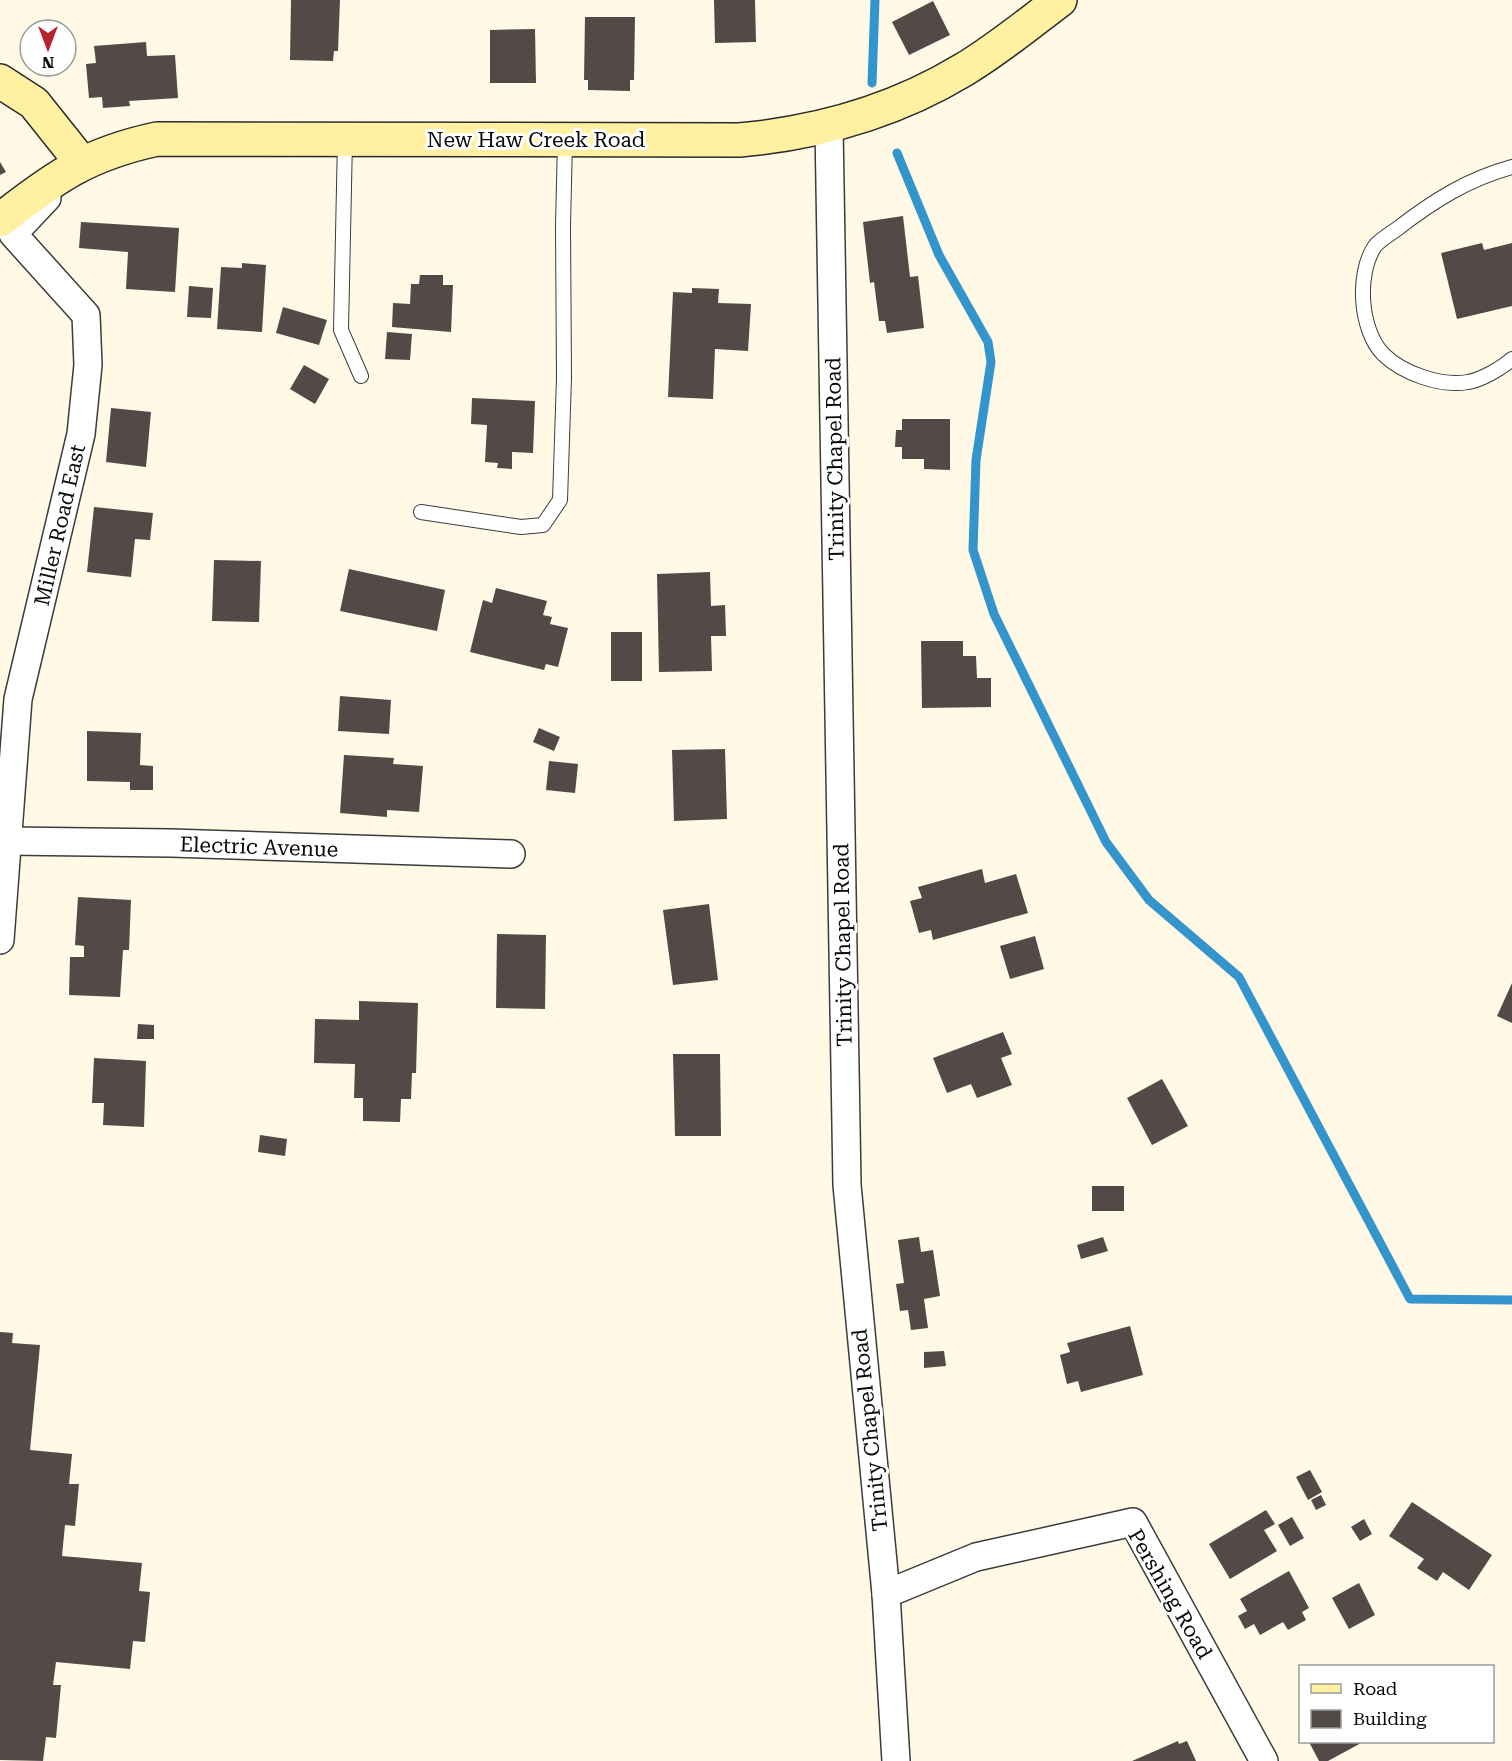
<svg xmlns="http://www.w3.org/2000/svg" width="1512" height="1761" font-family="'Roboto Serif',serif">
	<rect width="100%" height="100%" fill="#fff9e6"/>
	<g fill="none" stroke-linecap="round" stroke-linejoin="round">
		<g stroke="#3395cc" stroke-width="9">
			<polyline points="872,83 875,0"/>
			<polyline points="897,153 939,255 988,342 991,362 976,460 973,550 994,614 1106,842 1149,900 1239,977 1410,1299 1512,1300"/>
		</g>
	</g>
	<g fill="#524a46">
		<polygon points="291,0 340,0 338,51 334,51 333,61 290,60"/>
		<polygon points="714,0 755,0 756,42 715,43"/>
		<polygon points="933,1 950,35 909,55 892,22"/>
		<polygon points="585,17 635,17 634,80 630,80 630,91 588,90 588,80 584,80"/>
		<polygon points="535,29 536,83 490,83 490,30"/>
		<polygon points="146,42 147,56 175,55 178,98 129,101 130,106 103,108 102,97 89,98 86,64 96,63 94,46"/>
		<polygon points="0,162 6,172 0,175"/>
		<polygon points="903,216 910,277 918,276 924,328 887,333 885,321 879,321 874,282 870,283 863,222"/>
		<polygon points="81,222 179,228 175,292 126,289 128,252 79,248"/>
		<polygon points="1482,243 1484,250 1512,243 1512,306 1457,319 1441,253"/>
		<polygon points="242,263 266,265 262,332 217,329 221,267 242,268"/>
		<polygon points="420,275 443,275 443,285 453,285 451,332 392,327 393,303 410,304 411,284 419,284"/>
		<polygon points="189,286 213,288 211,318 187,317"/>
		<polygon points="692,288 719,289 718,303 751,304 748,351 715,349 713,399 668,397 673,292 692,293"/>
		<polygon points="283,307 327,320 319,345 276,333"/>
		<polygon points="387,332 412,334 410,360 385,359"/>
		<polygon points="304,365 329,379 315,404 290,389"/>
		<polygon points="472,398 535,401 533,453 512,452 512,469 497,468 498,463 485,462 487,425 471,424"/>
		<polygon points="111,408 151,412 146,467 106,462"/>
		<polygon points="902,419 950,419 950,470 924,469 924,459 902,459 902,447 895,447 896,430 902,430"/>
		<polygon points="94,507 153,513 150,540 135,539 131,577 87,572"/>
		<polygon points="214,560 261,561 259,622 212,621"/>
		<polygon points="349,569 445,590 437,631 340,611"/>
		<polygon points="710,572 711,606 725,605 726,636 711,636 712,671 659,672 657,574"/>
		<polygon points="496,588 547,601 543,615 552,617 550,624 568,628 558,667 546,664 544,670 470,652 483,600 492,603"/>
		<rect x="611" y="632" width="31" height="49"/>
		<polygon points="921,641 963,641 963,656 976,656 977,678 991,678 991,707 922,708"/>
		<polygon points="340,696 391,700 389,734 338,731"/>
		<polygon points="539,728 560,737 554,751 533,742"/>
		<polygon points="87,731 141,733 140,765 153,766 153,790 130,790 130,782 87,781"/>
		<polygon points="725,749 727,819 674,821 672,750"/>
		<polygon points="344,755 394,758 393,764 423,766 419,812 387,810 387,817 340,813"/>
		<polygon points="549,761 578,764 575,793 546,790"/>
		<polygon points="982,869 985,883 1016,874 1028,913 933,940 931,930 919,933 910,901 922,898 918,887"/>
		<polygon points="78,897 131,900 129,950 123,950 120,997 69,995 70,957 84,957 84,946 75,945"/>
		<polygon points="709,904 718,980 673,985 663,910"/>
		<polygon points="497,934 546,935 545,1009 496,1008"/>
		<polygon points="1035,936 1044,969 1010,979 1000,946"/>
		<polygon points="1512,983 1512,1023 1497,1016"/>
		<polygon points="359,1001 418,1003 416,1073 412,1073 411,1099 401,1099 400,1122 363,1121 363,1098 354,1098 355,1064 314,1063 315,1019 359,1020"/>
		<polygon points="138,1024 154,1025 154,1039 137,1039"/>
		<polygon points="1003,1032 1012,1054 1001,1058 1012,1085 977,1098 971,1084 947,1093 933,1058"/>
		<polygon points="673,1054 720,1054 721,1136 675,1136"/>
		<polygon points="94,1058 146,1061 144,1127 103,1125 104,1103 92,1103"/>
		<polygon points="1162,1079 1188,1126 1152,1145 1127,1098"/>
		<polygon points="260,1135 287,1139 285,1156 258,1152"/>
		<rect x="1092" y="1186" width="32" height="25"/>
		<polygon points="919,1237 921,1252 933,1250 940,1296 924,1299 928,1328 911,1330 908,1310 900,1311 896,1284 904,1283 898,1240"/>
		<polygon points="1103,1237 1108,1251 1081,1259 1077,1245"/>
		<polygon points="1130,1326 1143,1375 1081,1392 1078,1381 1067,1384 1060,1355 1070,1352 1067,1343"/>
		<polygon points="0,1332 13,1333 12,1343 40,1345 30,1450 72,1454 69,1484 79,1484 75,1526 65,1525 62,1556 142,1563 139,1591 150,1592 145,1642 133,1641 130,1669 56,1662 53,1685 61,1685 56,1738 46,1737 43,1761 0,1760"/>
		<polygon points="944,1351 946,1366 924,1368 924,1352"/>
		<polygon points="1310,1470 1322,1492 1308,1500 1296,1477"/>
		<polygon points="1321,1495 1326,1505 1316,1510 1311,1500"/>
		<polygon points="1412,1502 1492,1555 1469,1590 1443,1572 1437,1581 1417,1568 1424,1559 1389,1536"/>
		<polygon points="1266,1510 1275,1524 1264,1530 1277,1551 1230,1579 1209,1544"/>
		<polygon points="1292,1517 1304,1538 1290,1546 1278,1525"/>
		<polygon points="1364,1519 1372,1534 1360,1541 1351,1527"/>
		<polygon points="1289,1571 1309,1608 1302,1612 1306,1620 1288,1630 1283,1622 1260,1635 1254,1624 1245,1629 1238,1616 1247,1611 1240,1599"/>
		<polygon points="1359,1583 1375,1615 1349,1629 1332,1598"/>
		<polygon points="1178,1741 1179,1744 1187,1741 1196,1761 1132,1761"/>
		<polygon points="1309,1742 1363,1742 1328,1761 1319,1761"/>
	</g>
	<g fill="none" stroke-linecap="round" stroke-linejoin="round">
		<defs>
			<g id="lane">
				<polyline points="345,139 341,330 361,376"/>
				<path d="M1512,167C1468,179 1433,201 1397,229C1390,234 1380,240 1375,246C1356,274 1360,330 1383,354C1402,373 1441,387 1468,382C1481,380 1502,368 1512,359"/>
				<polyline points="421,512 521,527 543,525 560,500 564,378 563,226 565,140"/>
			</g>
			<g id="street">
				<polyline points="829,127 847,1185 886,1594 896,1761"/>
				<polyline points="8,841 171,843 511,854"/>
				<polyline points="0,940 18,699 81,434 88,365 86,315 13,234 47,198"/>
				<polyline points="886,1594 976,1557 1133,1522 1264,1761"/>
			</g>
			<g id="secondary">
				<polyline points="0,81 34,103 81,162"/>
				<path d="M0,220C55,177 87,154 157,139L739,140C818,133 895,111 963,70C997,50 1028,24 1060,0"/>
			</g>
		</defs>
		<use href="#lane" stroke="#3c3c3c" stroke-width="16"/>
		<use href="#street" stroke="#3c3c3c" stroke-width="30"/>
		<use href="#secondary" stroke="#2b2b2b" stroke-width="36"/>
		<use href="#lane" stroke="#fff" stroke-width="14"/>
		<use href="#street" stroke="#fff" stroke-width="27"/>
		<use href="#secondary" stroke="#fff1a1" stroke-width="33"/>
	</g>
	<g text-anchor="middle" stroke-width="6" stroke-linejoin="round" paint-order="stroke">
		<g font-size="21" fill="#090909" stroke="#fff">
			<text x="536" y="147">New Haw Creek Road</text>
			<text transform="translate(835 459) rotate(-91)" y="7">Trinity Chapel Road</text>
			<text transform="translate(60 525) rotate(-77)" y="7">Miller Road East</text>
			<text transform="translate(259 847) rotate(2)" y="7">Electric Avenue</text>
			<text transform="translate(843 945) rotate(-91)" y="7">Trinity Chapel Road</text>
			<text transform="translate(870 1430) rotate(-96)" y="7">Trinity Chapel Road</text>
			<text transform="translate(1170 1594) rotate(60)" y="7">Pershing Road</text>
		</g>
	</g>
	<rect x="1299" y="1665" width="195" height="78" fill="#ffffff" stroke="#9d9d9d" stroke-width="1.5"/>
	<rect x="1311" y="1684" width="30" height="9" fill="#fff1a1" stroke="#9d9d9d" stroke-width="1.5"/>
	<text x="1353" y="1695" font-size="18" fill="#090909">Road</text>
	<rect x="1311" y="1710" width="30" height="18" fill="#524a46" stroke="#9d9d9d" stroke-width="1.5"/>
	<text x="1353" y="1725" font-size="18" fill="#090909">Building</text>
	<g transform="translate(48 48) rotate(180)"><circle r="28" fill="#ffffff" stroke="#9d9d9d" stroke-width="1.5"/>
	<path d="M0-4.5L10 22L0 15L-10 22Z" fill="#b82330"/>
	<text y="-9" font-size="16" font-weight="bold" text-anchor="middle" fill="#090909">N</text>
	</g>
</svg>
